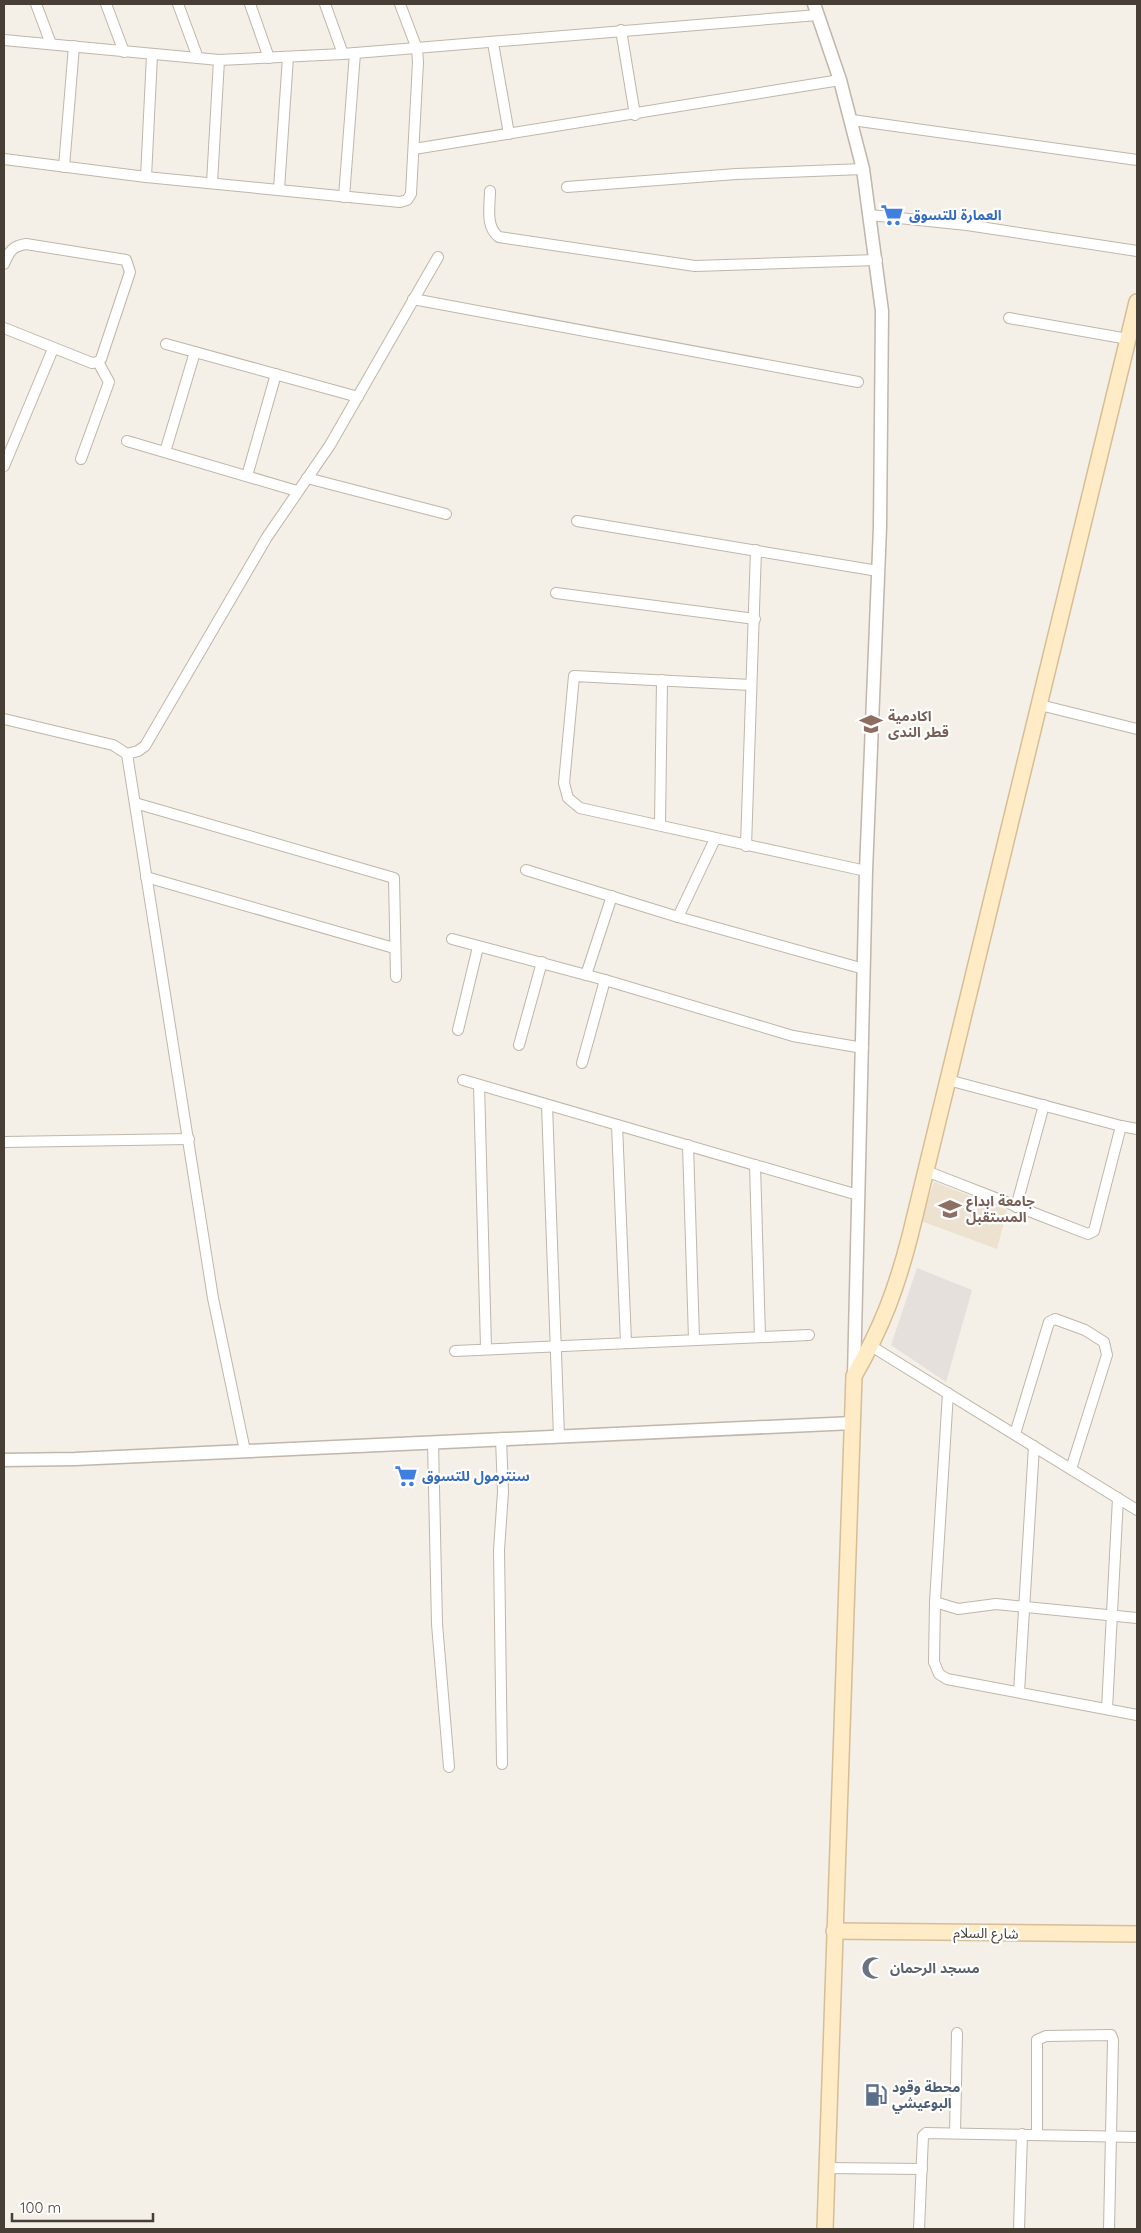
<svg xmlns="http://www.w3.org/2000/svg" width="1141" height="2233" font-family="Quicksand,'Noto Sans Arabic',sans-serif">
	<rect width="100%" height="100%" fill="#f4efe7"/>
	<polygon fill="#e6e0dc" points="917,1268 972,1290 946,1382 891,1345"/>
	<polygon fill="#ede2d0" points="934,1182 1007,1210 997,1249 921,1221"/>
	<g fill="none" stroke-linecap="round" stroke-linejoin="round">
		<defs>
			<g id="minor">
				<polyline points="36,4 51,44"/>
				<polyline points="106,4 124,52"/>
				<polyline points="178,4 198,58"/>
				<polyline points="250,4 269,58"/>
				<polyline points="325,4 343,54"/>
				<polyline points="621,30 635,115"/>
				<polyline points="4,40 219,60 343,54 818,15"/>
				<polyline points="493,43 509,134"/>
				<polyline points="852,120 1137,160"/>
				<polyline points="414,149 840,80"/>
				<polyline points="4,159 146,177 400,202 407,200 411,194 418,62 417,49 400,4"/>
				<polyline points="64,167 74,46"/>
				<polyline points="146,177 152,55"/>
				<polyline points="212,183 219,60"/>
				<polyline points="567,187 736,174 863,169"/>
				<polyline points="279,189 288,57"/>
				<path d="M490,191C490,206 485,227 499,237L695,266L877,260"/>
				<polyline points="344,197 355,53"/>
				<polyline points="870,215 967,225 1137,251"/>
				<path d="M4,264C9,252 12,246 26,244L126,260L130,272L101,359L98,362L92,363L4,328"/>
				<polyline points="413,299 858,382"/>
				<polyline points="1009,318 1128,339"/>
				<polyline points="166,344 358,397"/>
				<polyline points="127,441 297,491"/>
				<polyline points="165,452 195,352"/>
				<polyline points="81,459 109,382 98,362"/>
				<polyline points="4,466 53,349"/>
				<polyline points="247,476 276,374"/>
				<polyline points="307,478 446,514"/>
				<polyline points="577,521 878,571"/>
				<polyline points="556,593 755,619"/>
				<polyline points="751,685 574,676 564,783 568,798 580,808 866,871"/>
				<polyline points="1040,705 1137,729"/>
				<polyline points="4,719 113,745 127,754 213,1298 245,1451"/>
				<polyline points="127,754 138,751 145,746 267,537 330,445 438,257"/>
				<polyline points="135,803 394,878 396,977"/>
				<polyline points="660,824 662,680"/>
				<polyline points="746,846 756,550"/>
				<polyline points="526,870 678,917 864,969"/>
				<polyline points="146,877 394,948"/>
				<polyline points="678,917 715,839"/>
				<polyline points="452,939 605,980 793,1036 863,1048"/>
				<polyline points="586,975 612,896"/>
				<polyline points="458,1030 478,947"/>
				<polyline points="519,1045 542,962"/>
				<polyline points="582,1063 605,980"/>
				<polyline points="463,1080 858,1195"/>
				<polyline points="479,1085 486,1347"/>
				<polyline points="547,1105 559,1436"/>
				<polyline points="617,1125 626,1342"/>
				<polyline points="1121,1126 1137,1129"/>
				<polyline points="4,1142 189,1139"/>
				<polyline points="688,1145 694,1339"/>
				<polyline points="755,1165 760,1337"/>
				<polyline points="926,1171 1088,1234 1094,1231 1121,1126 948,1080"/>
				<polyline points="1016,1207 1044,1105"/>
				<polyline points="871,1346 1137,1510"/>
				<polyline points="455,1351 809,1335"/>
				<polyline points="948,1393 935,1602 934,1662 939,1674 947,1679 1137,1715"/>
				<polyline points="1015,1434 1049,1322 1055,1319 1085,1330 1104,1342 1107,1355 1071,1469"/>
				<polyline points="501,1438 503,1492 499,1550 502,1764"/>
				<polyline points="433,1442 437,1624 449,1767"/>
				<polyline points="935,1602 958,1609 996,1604 1137,1618"/>
				<polyline points="1019,1692 1034,1446"/>
				<polyline points="1107,1709 1118,1498"/>
				<polyline points="955,2133 957,2033"/>
				<polyline points="1037,2135 1037,2040 1046,2036 1111,2035 1113,2040 1109,2229"/>
				<polyline points="826,2168 922,2169"/>
				<polyline points="919,2229 923,2136 926,2133 1137,2137"/>
				<polyline points="1019,2229 1022,2134"/>
			</g>
			<g id="tertiary">
				<polyline points="814,4 840,80 863,169 882,311 880,527 866,871 854,1376"/>
				<polyline points="4,1460 75,1459 853,1423"/>
			</g>
			<g id="secondary">
				<polyline points="834,1931 1137,1934"/>
				<path d="M825,2229L854,1376C882,1327 896,1290 910,1236L1137,302"/>
			</g>
		</defs>
		<use href="#minor" stroke="#c0b6a9" stroke-width="12"/>
		<use href="#tertiary" stroke="#c0b6a9" stroke-width="15"/>
		<use href="#secondary" stroke="#d5be96" stroke-width="18"/>
		<use href="#minor" stroke="#fff" stroke-width="10"/>
		<use href="#tertiary" stroke="#fff" stroke-width="12"/>
		<use href="#secondary" stroke="#ffecc6" stroke-width="15"/>
	</g>
	<defs>
		<symbol id="supermarket-bare" viewBox="-9 -9 18 18"><path d="M-6-5.5h2.5l.6 2H6L4.5 2H-2.5L-4.4-4H-6ZM-1.5 3.2a1.3 1.3 0 1 0 .1 0ZM3 3.2a1.3 1.3 0 1 0 .1 0Z" fill="#3f7fe0" stroke="#fff" stroke-width="2.5" paint-order="stroke"/></symbol>
		<symbol id="school-bare" viewBox="-9 -9 18 18"><path d="M0-5L7-2L0 1L-7-2ZM-4 1L0 2.5L4 1V4Q0 6-4 4Z" fill="#8d6e63" stroke="#fff" stroke-width="2.5" paint-order="stroke"/></symbol>
		<symbol id="university-bare" viewBox="-9 -9 18 18"><path d="M0-5L7-2L0 1L-7-2ZM-4 1L0 2.5L4 1V4Q0 6-4 4Z" fill="#8d6e63" stroke="#fff" stroke-width="2.5" paint-order="stroke"/></symbol>
		<symbol id="mosque-bare" viewBox="-9 -9 18 18"><path d="M3.5-4.9A6 6 0 1 0 3.5 4.9A5 5 0 1 1 3.5-4.9Z" fill="#6b7280" stroke="#fff" stroke-width="2.5" paint-order="stroke"/></symbol>
		<symbol id="fuel-bare" viewBox="-9 -9 18 18"><path d="M-5.5-6h7V0h2V4h1.3V-2.5L3-4.5l.8-.8L6-3V5H2.5V1h-1V6h-7ZM-4.2-4.7v3.2H.2V-4.7Z" fill="#5c6f8a" stroke="#fff" stroke-width="2.5" paint-order="stroke"/></symbol>
	</defs>
	<g fill-rule="evenodd">
		<use href="#supermarket-bare" x="876" y="199" width="32" height="32"/>
		<use href="#school-bare" x="855" y="708" width="32" height="32"/>
		<use href="#university-bare" x="934" y="1193" width="32" height="32"/>
		<use href="#supermarket-bare" x="390" y="1460" width="32" height="32"/>
		<use href="#mosque-bare" x="857" y="1952" width="32" height="32"/>
		<use href="#fuel-bare" x="860" y="2079" width="32" height="32"/>
	</g>
	<g text-anchor="middle" stroke-width="4.5" stroke-linejoin="round" paint-order="stroke">
		<g font-size="14" font-weight="bold" fill="#366cbe" stroke="#fff" text-anchor="start">
			<text x="909" y="220">العمارة للتسوق</text>
			<text x="422" y="1481">سنترمول للتسوق</text>
		</g>
		<g font-size="14" font-weight="bold" fill="#785e54" stroke="#fff" text-anchor="start">
			<text x="888" y="721">اكادمية<tspan x="888" dy="16">قطر الندى</tspan></text>
			<text x="966" y="1206">جامعة ابداع<tspan x="966" dy="16">المستقبل</tspan></text>
		</g>
		<g font-size="14" fill="#473f36" stroke="#fff">
			<text transform="translate(986 1933) rotate(1)" y="5">شارع السلام</text>
		</g>
		<g font-size="14" font-weight="bold" fill="#5b616d" stroke="#fff" text-anchor="start">
			<text x="890" y="1973">مسجد الرحمان</text>
		</g>
		<g font-size="14" font-weight="bold" fill="#4e5e75" stroke="#fff" text-anchor="start">
			<text x="892" y="2092">محطة وقود<tspan x="892" dy="16">البوعيشي</tspan></text>
		</g>
	</g>
	<rect width="1141" height="2233" fill="none" stroke="#473f36" stroke-width="10"/>
	<path d="M12 2213v8h141v-8" fill="none" stroke="#473f36" stroke-width="2.5"/>
	<text x="20" y="2213" font-size="15" fill="#473f36" stroke="#ffffff" stroke-width="4" paint-order="stroke">100 m</text>
</svg>
